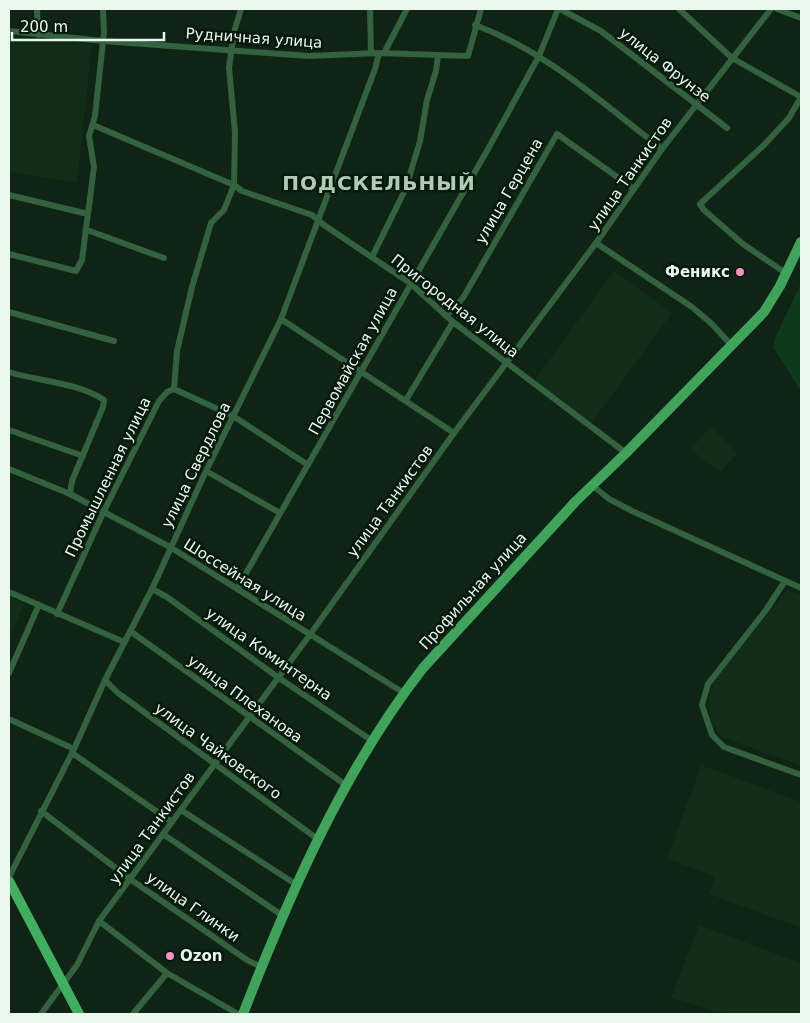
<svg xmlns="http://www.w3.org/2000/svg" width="810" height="1023" font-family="'DejaVu Sans',sans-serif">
	<rect width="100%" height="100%" fill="#0f2414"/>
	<g fill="#112c17">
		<polygon points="9,35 92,44 77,183 9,172"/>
		<polygon points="614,271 672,313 590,425 532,384"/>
		<polygon points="711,427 737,454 720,472 690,449"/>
		<polygon points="787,590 801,594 801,766 722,737 711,723 708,704 709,691 713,682"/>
		<polygon points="9,596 24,604 9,639"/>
		<polygon points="701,765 801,802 801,928 709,894 715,876 667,859"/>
		<polygon points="699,925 801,963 801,1014 726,1014 671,998"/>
	</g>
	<polygon fill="#0e391b" points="801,283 801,391 773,347 776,336"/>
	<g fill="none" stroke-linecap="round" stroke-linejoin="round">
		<g stroke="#34613e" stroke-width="6">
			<polyline points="37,9 38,35"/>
			<polyline points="370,9 371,53"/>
			<polyline points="560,9 601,31 727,128"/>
			<polyline points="679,9 732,58 801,97"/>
			<polyline points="777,9 801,18"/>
			<path d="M475,25C546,51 603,104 662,149"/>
			<polyline points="9,31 103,41 309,56 379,53 468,56 481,9"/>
			<polyline points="384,53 407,9"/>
			<polyline points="93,125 234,185 242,191 312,215 324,225 410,283 453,322 626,453"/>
			<polyline points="9,195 88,214"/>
			<polyline points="87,230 164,258"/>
			<polyline points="596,243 692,307 712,324 732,346"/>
			<polyline points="9,254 76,271 82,260 94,167 89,136 95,116 104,32 103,9"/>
			<polyline points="372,257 406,188 420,141 427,100 436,71 438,55"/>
			<polyline points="787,274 743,244 704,210 700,204 764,145 789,118 801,97"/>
			<polyline points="9,312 114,341"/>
			<polyline points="447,315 463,298 557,134 634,189"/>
			<polyline points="281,319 454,433"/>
			<path d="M9,372C37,381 80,383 104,400L103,407L72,481L70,494"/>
			<polyline points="174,389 233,416 308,465"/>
			<polyline points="406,400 453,322"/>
			<polyline points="9,430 83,456"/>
			<polyline points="9,469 70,494 170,547 404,693"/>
			<polyline points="206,471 280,513"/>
			<polyline points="593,486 609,499 632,511 801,588"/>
			<polyline points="785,581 766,610 708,684 702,705 712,735 724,747 801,775"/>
			<polyline points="152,589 167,597 279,678 371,740"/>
			<polyline points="237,589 488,149 539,56 558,9"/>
			<polyline points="9,592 124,642"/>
			<polyline points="57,614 103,513 159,401 167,392 174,389 177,351 192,287 211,223 224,210 234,185 235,132 229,68 234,32 241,9"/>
			<polyline points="130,631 347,786"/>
			<polyline points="9,673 38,607"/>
			<polyline points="105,680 118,693 319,840"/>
			<polyline points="9,719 74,749"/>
			<polyline points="72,753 172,822"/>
			<polyline points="181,810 297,885"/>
			<polyline points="41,811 130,879 247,960 261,967"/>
			<polyline points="163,834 283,916"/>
			<polyline points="9,877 74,749 105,680 152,589 206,471 281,319 375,69 379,53"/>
			<polyline points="99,921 167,973 238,1014"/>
			<polyline points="41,1014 77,965 99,921 309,636 454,433 596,243 662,149 771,9"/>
			<polyline points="133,1014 167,973"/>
		</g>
		<path stroke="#40a35b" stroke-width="10" d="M243,1014C290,893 343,771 423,668L576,501L626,453L764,312L780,286L801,242"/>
		<polyline stroke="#40b060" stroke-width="10" points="9,881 79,1014"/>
	</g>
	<g fill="#fc8fc3" stroke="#061a0b" stroke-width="2">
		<circle cx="740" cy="272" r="5"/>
		<circle cx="170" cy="956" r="5"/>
	</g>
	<g text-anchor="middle" stroke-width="5" stroke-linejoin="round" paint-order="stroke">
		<g font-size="15" fill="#ebf8ed" stroke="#061a0b">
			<text transform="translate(254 38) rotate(4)" y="5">Рудничная улица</text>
			<text transform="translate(665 65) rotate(38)" y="5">улица Фрунзе</text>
			<text transform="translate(630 174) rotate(-55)" y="5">улица Танкистов</text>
			<text transform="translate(509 191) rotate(-60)" y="5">улица Герцена</text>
			<text transform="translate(455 306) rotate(38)" y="5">Пригородная улица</text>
			<text transform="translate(353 361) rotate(-61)" y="5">Первомайская улица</text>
			<text transform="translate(196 465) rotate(-64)" y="5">улица Свердлова</text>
			<text transform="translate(108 477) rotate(-64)" y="5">Промышленная улица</text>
			<text transform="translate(390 501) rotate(-54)" y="5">улица Танкистов</text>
			<text transform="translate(245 580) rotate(32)" y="5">Шоссейная улица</text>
			<text transform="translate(473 591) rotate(-48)" y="5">Профильная улица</text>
			<text transform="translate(269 654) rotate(35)" y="5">улица Коминтерна</text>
			<text transform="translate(245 699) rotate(36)" y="5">улица Плеханова</text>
			<text transform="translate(218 751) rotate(36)" y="5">улица Чайковского</text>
			<text transform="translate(152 828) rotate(-54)" y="5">улица Танкистов</text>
			<text transform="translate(193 907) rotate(35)" y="5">улица Глинки</text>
		</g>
		<g font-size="15" font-weight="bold" fill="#ebf8ed" stroke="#061a0b" text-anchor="end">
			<text x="730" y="277">Феникс</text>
			<text x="180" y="961" text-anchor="start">Ozon</text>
		</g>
		<g font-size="20" font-weight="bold" letter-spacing="1" fill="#b1cbb5" stroke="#061a0b">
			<text x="379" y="190">ПОДСКЕЛЬНЫЙ</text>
		</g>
	</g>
	<rect width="810" height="1023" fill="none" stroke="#ebf8ed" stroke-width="20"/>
	<path d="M12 32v8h152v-8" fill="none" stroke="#ebf8ed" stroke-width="2.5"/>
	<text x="20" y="32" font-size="15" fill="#ebf8ed" stroke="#061a0b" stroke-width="4" paint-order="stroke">200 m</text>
</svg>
